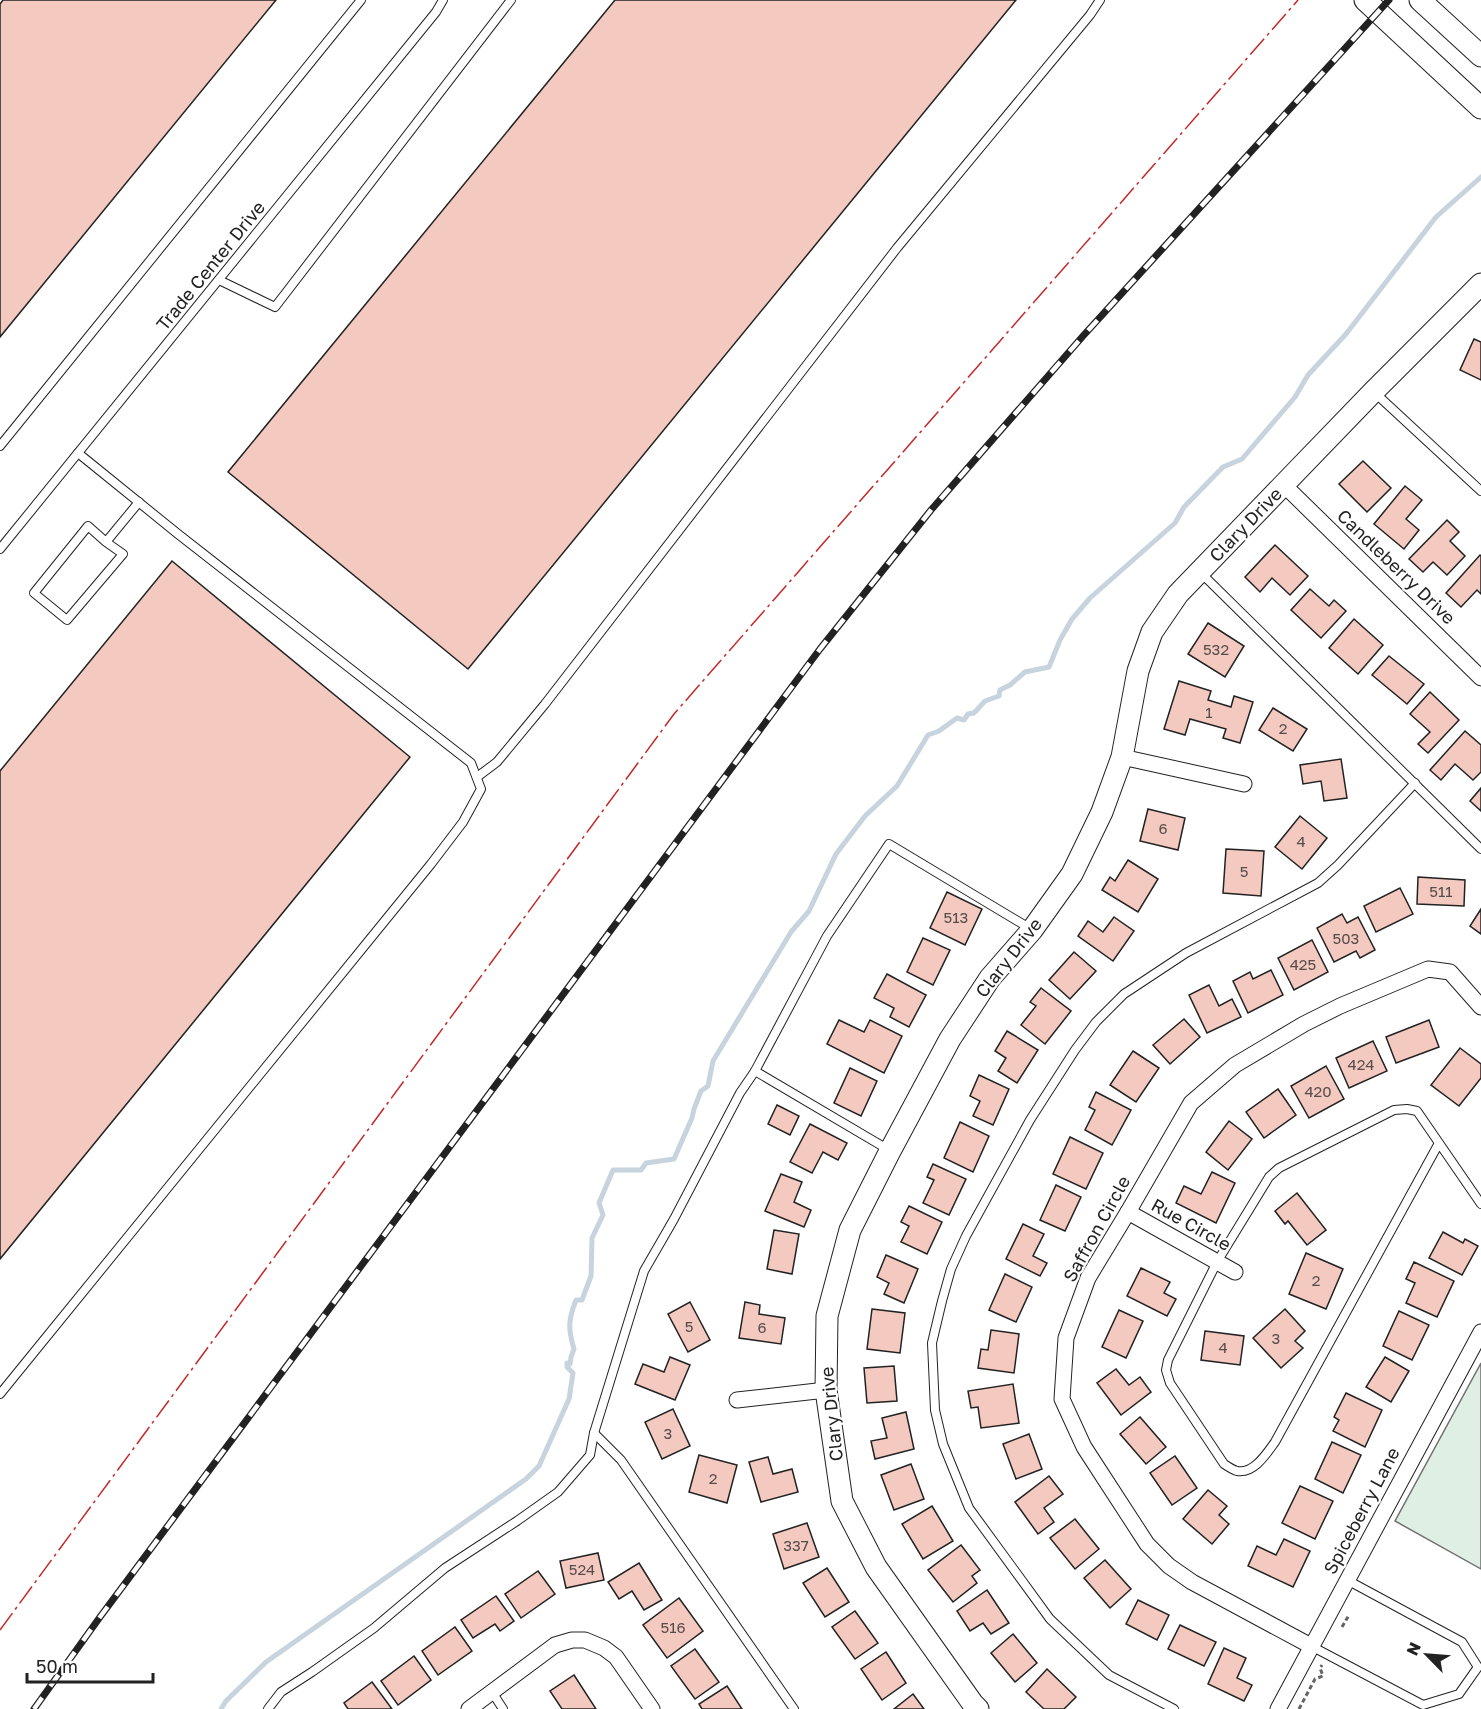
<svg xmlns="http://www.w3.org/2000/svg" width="1481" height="1709" font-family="'Golos Text',sans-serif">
	<rect width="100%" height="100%" fill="#fff"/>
	<polygon fill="#e0efe3" stroke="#6f6f6f" stroke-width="1.5" points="1481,1363 1481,1569 1395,1521"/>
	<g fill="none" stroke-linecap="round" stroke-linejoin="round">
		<path stroke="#c7d3dd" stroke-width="5" d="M221,1709L226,1701L266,1662L526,1479L539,1466L569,1399L573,1373L567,1367V1363L570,1364L571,1357L574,1349C568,1329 568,1320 576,1300H582L591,1276L592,1238L603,1215L599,1203L613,1170H641L646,1163L674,1159L692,1118L694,1109L701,1091L708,1086L713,1061L791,932L809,911L836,854L865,816L897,786L928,735L939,731L957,718L964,720L968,714L974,713L985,701L999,696L1000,690L1010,685L1025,672L1049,667L1060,640L1072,619L1090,598L1175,523L1184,507L1223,467L1242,459L1295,397L1308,375L1346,334L1436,217L1481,177"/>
	</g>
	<g fill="#f3c9c0" stroke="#222" stroke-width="1.5">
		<polygon points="3,0 276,0 0,337 0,4"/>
		<polygon points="615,0 1016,0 468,669 228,472"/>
		<polygon points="1474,339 1481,342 1481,380 1460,370"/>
		<polygon points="1363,461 1391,488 1367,512 1339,484"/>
		<polygon points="1405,486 1422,500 1406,519 1419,530 1404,549 1374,524"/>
		<polygon points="1447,520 1459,532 1450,541 1465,556 1447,575 1433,562 1423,572 1409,559"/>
		<polygon points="1275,545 1308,576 1290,595 1272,578 1260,592 1245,577"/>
		<polygon points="1480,555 1481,556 1481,594 1477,590 1461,607 1446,593"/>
		<polygon points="172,561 410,757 0,1259 0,771"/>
		<polygon points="1310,589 1329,606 1334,600 1346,611 1321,638 1291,610"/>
		<polygon points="1354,619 1383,645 1358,674 1329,648"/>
		<polygon points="1208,623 1244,646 1225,677 1188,654"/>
		<polygon points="1389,656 1424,684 1407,704 1372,675"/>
		<polygon points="1179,681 1211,691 1208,700 1231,707 1234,696 1253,702 1240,743 1223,738 1226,729 1190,719 1185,735 1164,729"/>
		<polygon points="1430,692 1459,720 1428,753 1418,744 1430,732 1410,714"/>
		<polygon points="1273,708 1307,729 1293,751 1259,730"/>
		<polygon points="1465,731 1481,745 1481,772 1473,780 1455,764 1441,780 1430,770"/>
		<polygon points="1341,759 1347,798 1324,801 1321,781 1303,784 1300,765"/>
		<polygon points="1481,788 1481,811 1470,801"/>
		<polygon points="1148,809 1185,818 1178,850 1140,841"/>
		<polygon points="1300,816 1327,838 1302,869 1275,847"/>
		<polygon points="1226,849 1264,851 1261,896 1223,893"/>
		<polygon points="1128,860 1158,879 1138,912 1102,890 1110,877 1115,881"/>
		<polygon points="1418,877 1465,880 1464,906 1417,904"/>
		<polygon points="1400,888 1413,914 1376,932 1364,906"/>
		<polygon points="947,892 982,909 965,945 930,928"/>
		<polygon points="1481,909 1481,934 1470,926"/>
		<polygon points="1342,914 1347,923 1358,917 1375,950 1360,958 1356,951 1334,962 1317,928"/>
		<polygon points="1114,917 1134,931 1113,961 1078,936 1088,921 1103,932"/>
		<polygon points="923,938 950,950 933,985 907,972"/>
		<polygon points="1312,940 1328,972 1294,990 1278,958"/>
		<polygon points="1074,952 1096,971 1070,999 1049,980"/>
		<polygon points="1271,970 1283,995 1248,1013 1233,981 1250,972 1253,979"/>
		<polygon points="887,974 926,995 909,1027 890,1017 894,1008 874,998"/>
		<polygon points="1209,985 1219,1006 1232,999 1241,1017 1207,1033 1189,995"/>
		<polygon points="1041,988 1071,1011 1045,1044 1021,1025 1036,1006 1030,1002"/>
		<polygon points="1184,1019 1200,1037 1170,1064 1153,1045"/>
		<polygon points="839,1020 864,1032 870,1020 902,1036 884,1073 827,1044"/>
		<polygon points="1429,1020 1439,1047 1396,1063 1386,1037"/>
		<polygon points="1007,1031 1038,1050 1017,1083 998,1071 1006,1058 995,1051"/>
		<polygon points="1373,1041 1387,1071 1349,1088 1336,1058"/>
		<polygon points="1460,1048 1481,1064 1481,1078 1459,1106 1431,1085"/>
		<polygon points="1133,1051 1159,1068 1136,1102 1110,1085"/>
		<polygon points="1326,1066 1344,1099 1309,1118 1291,1086"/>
		<polygon points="850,1068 877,1081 861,1116 834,1103"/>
		<polygon points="979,1075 1009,1089 993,1125 973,1116 980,1101 970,1096"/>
		<polygon points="1278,1089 1296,1115 1264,1138 1246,1112"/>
		<polygon points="1096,1092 1131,1110 1112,1145 1085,1130 1095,1110 1089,1107"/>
		<polygon points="777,1105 799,1116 790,1135 768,1124"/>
		<polygon points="1229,1121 1252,1139 1228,1170 1206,1152"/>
		<polygon points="960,1122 989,1136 973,1172 944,1158"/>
		<polygon points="810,1124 847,1143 838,1160 823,1152 812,1173 790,1162"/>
		<polygon points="1070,1137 1103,1153 1086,1189 1053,1174"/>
		<polygon points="933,1164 966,1179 949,1215 923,1203 934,1180 927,1177"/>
		<polygon points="1212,1172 1235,1183 1216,1223 1176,1203 1184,1186 1201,1194"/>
		<polygon points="781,1174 802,1182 794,1202 811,1210 804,1227 765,1211"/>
		<polygon points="1056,1185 1081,1197 1065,1231 1040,1220"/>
		<polygon points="1297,1193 1326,1230 1307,1245 1288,1221 1285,1224 1275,1211"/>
		<polygon points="909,1206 942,1222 927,1254 901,1242 909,1226 901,1222"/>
		<polygon points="1023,1224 1044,1234 1033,1256 1047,1263 1040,1276 1006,1259"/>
		<polygon points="774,1230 799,1234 792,1274 767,1269"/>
		<polygon points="1443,1232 1463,1243 1465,1239 1478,1246 1462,1275 1429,1258"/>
		<polygon points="1306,1253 1343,1269 1326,1309 1289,1294"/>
		<polygon points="886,1255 918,1269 904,1303 884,1294 889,1283 877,1277"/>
		<polygon points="1414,1262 1454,1281 1437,1317 1406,1303 1415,1283 1406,1279"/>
		<polygon points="1141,1268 1170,1282 1164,1293 1176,1299 1167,1316 1127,1296"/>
		<polygon points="1005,1274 1032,1287 1016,1322 989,1310"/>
		<polygon points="690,1302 710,1340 688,1352 668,1314"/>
		<polygon points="745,1302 760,1305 759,1314 785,1318 781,1344 739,1338"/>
		<polygon points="872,1309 905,1313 900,1353 867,1349"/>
		<polygon points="1285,1309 1305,1331 1295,1341 1303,1348 1281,1368 1253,1338"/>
		<polygon points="1119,1310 1143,1321 1126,1358 1102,1347"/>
		<polygon points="1399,1311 1429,1325 1412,1360 1383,1346"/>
		<polygon points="991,1330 1019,1334 1014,1373 978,1368 981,1349 988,1350"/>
		<polygon points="1205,1331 1244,1336 1240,1365 1201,1360"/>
		<polygon points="670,1357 690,1365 675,1400 635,1384 643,1364 664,1372"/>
		<polygon points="1385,1357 1409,1371 1391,1402 1366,1387"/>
		<polygon points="894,1366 897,1401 867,1403 864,1368"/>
		<polygon points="1116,1369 1129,1385 1140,1377 1151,1392 1121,1415 1097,1383"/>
		<polygon points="1013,1384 1019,1423 981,1428 978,1407 971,1408 968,1391"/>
		<polygon points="1346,1393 1382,1410 1365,1447 1333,1431 1339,1420 1334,1417"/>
		<polygon points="673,1409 690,1446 662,1459 645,1422"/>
		<polygon points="906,1412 914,1449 875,1459 871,1441 887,1438 882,1418"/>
		<polygon points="1140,1417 1166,1447 1146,1464 1120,1434"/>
		<polygon points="1029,1434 1042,1469 1016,1479 1003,1444"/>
		<polygon points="1332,1442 1361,1455 1343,1493 1315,1479"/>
		<polygon points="699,1455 737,1465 727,1503 689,1492"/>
		<polygon points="1175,1456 1197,1488 1172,1505 1150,1473"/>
		<polygon points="768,1457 773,1474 792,1469 798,1492 761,1502 749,1462"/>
		<polygon points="911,1464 924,1499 894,1510 881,1475"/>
		<polygon points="1049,1476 1063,1494 1044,1508 1054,1522 1038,1534 1015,1502"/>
		<polygon points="1300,1486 1333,1501 1315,1539 1282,1523"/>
		<polygon points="1208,1490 1227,1506 1219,1515 1229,1524 1212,1544 1183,1519"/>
		<polygon points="932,1506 953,1541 923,1559 902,1524"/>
		<polygon points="1075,1519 1099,1549 1075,1569 1050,1538"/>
		<polygon points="807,1523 819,1557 784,1569 773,1534"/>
		<polygon points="1284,1539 1310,1551 1293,1587 1248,1566 1257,1546 1276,1555"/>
		<polygon points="961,1545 980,1570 972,1576 977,1583 953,1602 928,1570"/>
		<polygon points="598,1553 604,1580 566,1588 560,1561"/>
		<polygon points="1105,1560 1131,1589 1110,1608 1084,1578"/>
		<polygon points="639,1563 662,1600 644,1610 632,1591 619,1599 608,1582"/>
		<polygon points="827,1568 849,1602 825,1617 803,1583"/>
		<polygon points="538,1571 555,1594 521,1618 505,1594"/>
		<polygon points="987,1590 1009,1623 991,1634 983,1623 970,1631 957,1611"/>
		<polygon points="496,1596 514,1621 500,1631 495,1624 473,1638 461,1620"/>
		<polygon points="679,1598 703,1631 667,1658 643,1625"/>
		<polygon points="1138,1600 1169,1615 1157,1640 1126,1624"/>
		<polygon points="855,1611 878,1643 855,1659 832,1627"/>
		<polygon points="1180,1625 1216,1642 1204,1666 1168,1649"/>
		<polygon points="455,1627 472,1651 438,1675 422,1651"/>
		<polygon points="1013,1634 1037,1663 1015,1682 991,1653"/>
		<polygon points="1224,1648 1246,1658 1237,1678 1252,1685 1244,1701 1208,1684"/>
		<polygon points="695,1649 719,1682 695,1699 671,1666"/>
		<polygon points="886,1652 906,1683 882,1700 861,1669"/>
		<polygon points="414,1656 431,1680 398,1705 381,1681"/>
		<polygon points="1047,1669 1076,1697 1064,1709 1044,1709 1026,1692"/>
		<polygon points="574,1675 596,1709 562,1709 550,1691"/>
		<polygon points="372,1682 392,1709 348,1709 344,1703"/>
		<polygon points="727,1686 742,1709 702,1709 699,1704"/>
		<polygon points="913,1694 924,1709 894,1709"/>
	</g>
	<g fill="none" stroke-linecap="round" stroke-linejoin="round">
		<defs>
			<g id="lane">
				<polyline points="219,280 275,307 511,0"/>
				<polyline points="1374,392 1481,491"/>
				<polyline points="0,446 361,0"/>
				<polyline points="106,542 88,526 34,593 67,620 123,554 106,542 139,502"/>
				<polyline points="0,549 436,12 443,0"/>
				<polyline points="1200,572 1481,849"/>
				<polyline points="477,777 497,762 545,704 897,248 1090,15 1100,0"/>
				<polyline points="755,1071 889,1150"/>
				<path d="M1439,1143L1275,1442C1267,1453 1254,1474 1237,1471C1233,1470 1227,1466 1224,1464L1170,1383L1166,1370L1168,1360L1217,1262L1269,1177L1279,1168L1394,1110L1407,1109L1417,1111L1481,1204"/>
				<polyline points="0,1394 431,864 463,822 481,789 471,763 178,534 78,453"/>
				<polyline points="594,1433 621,1460 794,1709"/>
				<polyline points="1311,1646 1423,1705 1459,1694 1478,1667 1462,1642 1347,1580"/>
				<polyline points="492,1692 503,1709"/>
				<polyline points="268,1709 281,1692 312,1672 374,1628 445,1568 517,1521 558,1492 590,1455 594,1433 644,1271 674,1219 740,1093 755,1071 827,936 889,844 1031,929"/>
				<polyline points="1174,1709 1109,1675 1050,1619 969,1508 943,1444 935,1410 932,1343 942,1301 951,1269 966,1236 1030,1120 1075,1050 1096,1022 1124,994 1186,953 1318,883 1338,865 1415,783"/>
			</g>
			<g id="street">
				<polyline points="1284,485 1481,678"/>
				<polyline points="1122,757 1244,784"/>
				<polyline points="1128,1212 1235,1272"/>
				<polyline points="737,1400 826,1390"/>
				<polyline points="1311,1646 1192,1582 1169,1566 1147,1544 1084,1447 1062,1399 1066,1338 1088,1278 1128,1212 1191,1103 1235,1065 1304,1024 1340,1006 1428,969 1450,972 1481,1007"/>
				<polyline points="469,1709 555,1645 572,1640 585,1640 604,1648 616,1657 652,1709"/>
				<polyline points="1278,1709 1481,1332"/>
			</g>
			<g id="secondary">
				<polyline points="1365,0 1481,108"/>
				<polyline points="1420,0 1481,56"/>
				<polyline points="978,1709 973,1704 876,1567 842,1501 826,1390 827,1316 850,1230 890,1151 950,1039 990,978 1032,930 1072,874 1102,812 1122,757 1138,671 1152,632 1178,594 1373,392 1481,284"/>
			</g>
		</defs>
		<use href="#lane" stroke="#222" stroke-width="10"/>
		<use href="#street" stroke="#222" stroke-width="17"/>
		<use href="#secondary" stroke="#222" stroke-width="23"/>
		<g stroke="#646464" stroke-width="3" stroke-dasharray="4.5 3" stroke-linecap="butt">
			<polyline points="1342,1627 1349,1615"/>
			<polyline points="1299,1709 1315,1679 1323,1676 1320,1668 1322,1665"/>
		</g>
		<use href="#lane" stroke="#fff" stroke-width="8"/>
		<use href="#street" stroke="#fff" stroke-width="15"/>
		<use href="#secondary" stroke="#fff" stroke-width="21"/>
		<defs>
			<polyline id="rail" points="34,1709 100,1617 820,649 931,510 1083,336 1389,0"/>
		</defs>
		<use href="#rail" stroke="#222" stroke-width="7"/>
		<use href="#rail" stroke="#fff" stroke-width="4.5" stroke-dasharray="14" stroke-linecap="butt"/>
		<polyline stroke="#c62828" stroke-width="1.5" stroke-dasharray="21 4.5 3 4.5" stroke-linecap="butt" points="0,1630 674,714 1298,0"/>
	</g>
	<g text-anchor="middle" stroke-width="4.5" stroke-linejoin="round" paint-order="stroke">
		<g font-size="15" fill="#564c4a">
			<text x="1216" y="655">532</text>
			<text x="1209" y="718">1</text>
			<text x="1283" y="734">2</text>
			<text x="1163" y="834">6</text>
			<text x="1301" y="847">4</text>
			<text x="1244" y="877">5</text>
			<text x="1441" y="897">511</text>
			<text x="956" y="923">513</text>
			<text x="1346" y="944">503</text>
			<text x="1303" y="970">425</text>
			<text x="1361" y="1070">424</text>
			<text x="1318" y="1097">420</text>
			<text x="1316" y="1286">2</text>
			<text x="689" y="1332">5</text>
			<text x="762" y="1333">6</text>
			<text x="1276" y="1344">3</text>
			<text x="1223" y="1353">4</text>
			<text x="668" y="1439">3</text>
			<text x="713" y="1484">2</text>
			<text x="796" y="1551">337</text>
			<text x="582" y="1575">524</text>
			<text x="673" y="1633">516</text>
		</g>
		<g font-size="18" fill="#222" stroke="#fff">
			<text transform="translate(211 266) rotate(-51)" y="6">Trade Center Drive</text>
			<text transform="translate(1246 525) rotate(-46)" y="6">Clary Drive</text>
			<text transform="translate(1396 567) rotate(44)" y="6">Candleberry Drive</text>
			<text transform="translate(1009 958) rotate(-52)" y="6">Clary Drive</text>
			<text transform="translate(1191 1225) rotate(29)" y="6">Rue Circle</text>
			<text transform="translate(1097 1229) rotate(-61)" y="6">Saffron Circle</text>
			<text transform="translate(832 1414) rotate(-96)" y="6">Clary Drive</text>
			<text transform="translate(1362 1511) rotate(-62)" y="6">Spiceberry Lane</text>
		</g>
	</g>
	<g transform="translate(1427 1655) rotate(295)" stroke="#ffffff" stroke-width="4.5" paint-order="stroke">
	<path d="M0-4.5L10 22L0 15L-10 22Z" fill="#222222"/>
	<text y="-9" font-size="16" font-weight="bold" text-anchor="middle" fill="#222222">N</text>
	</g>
	<path d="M27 1673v9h126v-9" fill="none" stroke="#222222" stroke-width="3"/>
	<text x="36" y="1673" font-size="18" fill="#222222" stroke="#ffffff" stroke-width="4.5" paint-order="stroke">50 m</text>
</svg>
